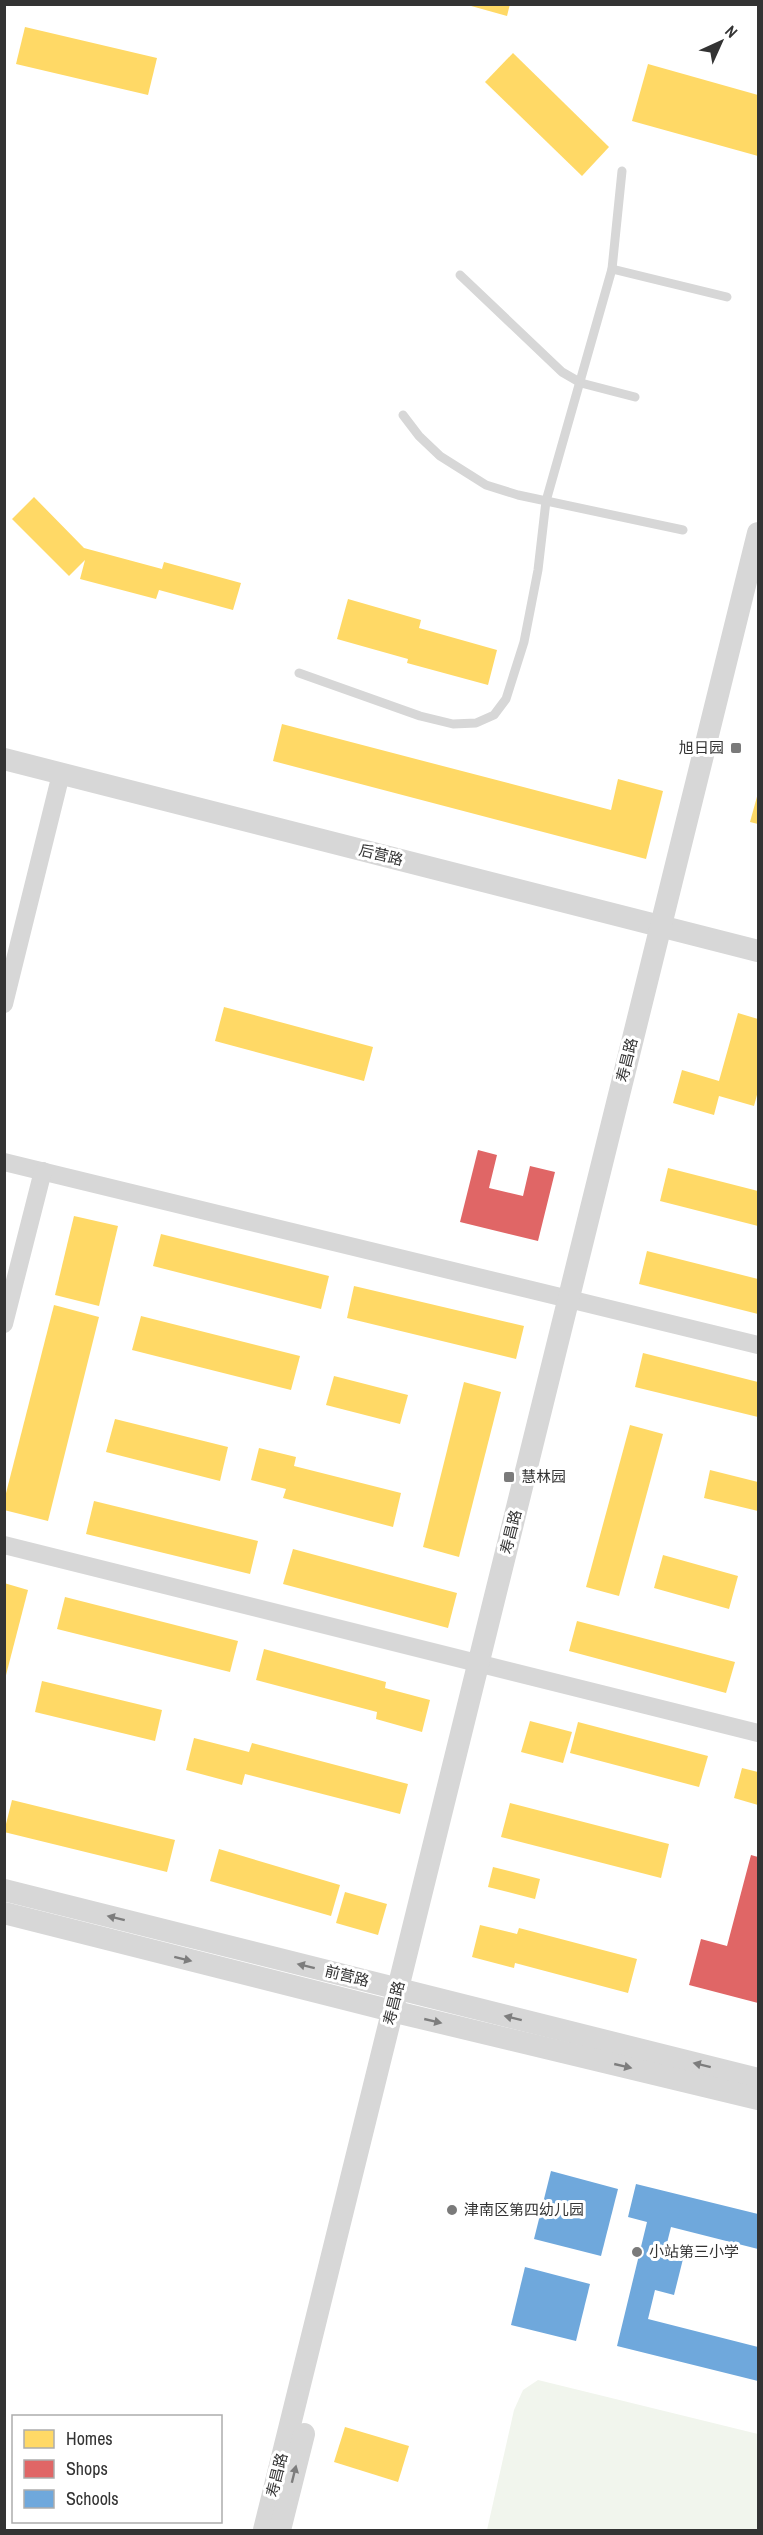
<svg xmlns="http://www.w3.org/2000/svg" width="763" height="2535" font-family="'Archivo Narrow','Noto Sans SC',sans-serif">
	<rect width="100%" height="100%" fill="#fff"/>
	<polygon fill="#f1f5ed" points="538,2380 758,2434 758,2530 487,2530 514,2410 523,2390"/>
	<g fill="#ffd966">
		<polygon points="464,4 510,4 507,16"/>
		<polygon points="25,27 157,58 148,95 16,64"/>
		<polygon points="513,53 609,147 582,176 485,82"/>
		<polygon points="648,64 758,95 758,156 632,121"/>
		<polygon points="34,497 84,548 162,569 164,562 241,583 233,610 159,590 156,599 80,579 85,560 69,576 12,519"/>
		<polygon points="348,599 421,620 419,628 497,650 488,685 407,663 408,659 337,639"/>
		<polygon points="282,724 611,810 618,779 663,791 646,859 273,761"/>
		<polygon points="758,793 758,824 750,822"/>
		<polygon points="224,1007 373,1047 364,1081 215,1041"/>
		<polygon points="738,1013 758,1019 758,1091 754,1106 719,1096 714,1115 673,1103 682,1070 719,1081"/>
		<polygon points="668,1168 758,1191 758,1226 660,1201"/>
		<polygon points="74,1216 118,1226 99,1306 55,1295"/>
		<polygon points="161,1234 329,1276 321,1309 153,1266"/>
		<polygon points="647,1251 758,1279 758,1314 639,1284"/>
		<polygon points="354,1286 524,1326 516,1359 347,1318"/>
		<polygon points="54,1305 99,1317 48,1521 4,1510 4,1501"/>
		<polygon points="141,1316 300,1356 291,1390 132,1350"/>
		<polygon points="643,1353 758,1382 758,1417 635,1387"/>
		<polygon points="334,1376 408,1395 400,1424 326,1405"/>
		<polygon points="464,1382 501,1392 459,1557 423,1547"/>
		<polygon points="115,1419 228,1447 220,1481 106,1452"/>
		<polygon points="630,1425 663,1434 619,1596 586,1587"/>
		<polygon points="259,1448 296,1457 294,1466 401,1493 393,1527 283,1498 286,1489 251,1480"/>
		<polygon points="710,1470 758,1482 758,1511 704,1498"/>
		<polygon points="94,1501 258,1541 250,1574 86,1534"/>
		<polygon points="293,1549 457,1593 448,1628 283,1584"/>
		<polygon points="663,1555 738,1576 729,1609 654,1588"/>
		<polygon points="4,1583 28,1590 5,1679 4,1679"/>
		<polygon points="65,1597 238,1641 230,1672 57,1629"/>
		<polygon points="577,1621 735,1662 726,1693 569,1651"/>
		<polygon points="264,1649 386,1682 385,1688 430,1700 422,1732 376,1719 377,1712 256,1680"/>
		<polygon points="42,1681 162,1710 155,1741 35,1712"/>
		<polygon points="530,1721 572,1732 563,1763 521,1752"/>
		<polygon points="578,1722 708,1756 699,1787 570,1753"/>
		<polygon points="194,1738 249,1752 252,1743 408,1784 400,1814 245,1774 242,1785 186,1770"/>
		<polygon points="742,1768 758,1772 758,1805 734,1798"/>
		<polygon points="12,1800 175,1840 167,1872 4,1832"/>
		<polygon points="510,1803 669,1844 661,1878 501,1837"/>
		<polygon points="219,1849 340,1885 331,1916 210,1881"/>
		<polygon points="493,1867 540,1879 535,1899 488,1887"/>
		<polygon points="345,1892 387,1904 378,1935 336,1923"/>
		<polygon points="480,1925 517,1934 519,1928 637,1959 628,1993 515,1963 514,1968 472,1957"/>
		<polygon points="345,2427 409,2446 398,2482 334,2462"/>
	</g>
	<g fill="#e06666">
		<polygon points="478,1150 497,1155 489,1188 523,1196 530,1166 555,1172 538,1241 460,1222"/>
		<polygon points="751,1855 758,1857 758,2003 689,1985 701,1939 727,1946"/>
	</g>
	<g fill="#6fa8dc">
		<polygon points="551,2171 618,2189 601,2256 534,2239"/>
		<polygon points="636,2184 758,2214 758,2249 671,2227 666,2247 685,2251 674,2295 655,2290 648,2319 758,2347 758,2381 617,2346 647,2222 628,2217"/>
		<polygon points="525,2267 590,2284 576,2341 511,2325"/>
	</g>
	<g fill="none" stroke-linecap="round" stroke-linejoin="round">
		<g stroke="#d7d7d7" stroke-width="9">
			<polyline points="612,269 727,297"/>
			<polyline points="460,275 562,372 581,383 635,397"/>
			<polyline points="403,415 419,436 440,456 486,485 518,495 683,530"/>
			<polyline points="299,673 420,716 453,724 476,723 494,715 506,699 524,642 538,570 546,501 612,269 622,171"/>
		</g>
		<g stroke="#d7d7d7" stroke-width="18">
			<polyline points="4,1004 61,774"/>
			<polyline points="4,1162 758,1345"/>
			<polyline points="4,1324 43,1171"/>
			<polyline points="4,1545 758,1733"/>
		</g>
		<g stroke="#d7d7d7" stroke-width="22">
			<polyline points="4,759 758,951"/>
			<polyline points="4,1890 758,2079"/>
			<polyline points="4,1913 404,2014 758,2099"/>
			<polyline points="264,2530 758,533"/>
			<polyline points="280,2530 304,2434"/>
		</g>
	</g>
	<defs><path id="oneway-solid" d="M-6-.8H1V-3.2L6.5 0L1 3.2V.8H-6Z" transform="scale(1.5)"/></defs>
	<g fill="#7d7d7d">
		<use href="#oneway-solid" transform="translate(116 1918) rotate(-166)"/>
		<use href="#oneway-solid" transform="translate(183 1959) rotate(14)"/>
		<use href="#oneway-solid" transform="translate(306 1966) rotate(-166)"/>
		<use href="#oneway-solid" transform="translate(513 2018) rotate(-166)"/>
		<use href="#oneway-solid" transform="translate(433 2021) rotate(13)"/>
		<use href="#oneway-solid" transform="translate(702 2065) rotate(-166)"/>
		<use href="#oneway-solid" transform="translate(623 2066) rotate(13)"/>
		<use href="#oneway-solid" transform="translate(294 2474) rotate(-76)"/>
	</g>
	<g fill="#7a7a7a" stroke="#fff" stroke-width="2">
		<rect x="730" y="742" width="12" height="12" rx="3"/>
		<rect x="503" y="1471" width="12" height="12" rx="3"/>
		<circle cx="452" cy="2210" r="6"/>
		<circle cx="637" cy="2252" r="6"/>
	</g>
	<g text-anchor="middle" stroke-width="6" stroke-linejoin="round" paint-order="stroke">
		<g font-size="15" fill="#333" stroke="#fff" text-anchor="start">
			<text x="724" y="753" text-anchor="end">旭日园</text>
			<text x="521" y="1482">慧林园</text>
			<text x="464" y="2215">津南区第四幼儿园</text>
			<text x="649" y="2257">小站第三小学</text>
		</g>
		<g font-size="15" fill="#333" stroke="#fff">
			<text transform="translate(381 855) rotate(14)" y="5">后营路</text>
			<text transform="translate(627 1060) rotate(-76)" y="5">寿昌路</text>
			<text transform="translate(511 1532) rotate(-76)" y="5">寿昌路</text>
			<text transform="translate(347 1976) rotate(14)" y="5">前营路</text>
			<text transform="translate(394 2003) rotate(-76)" y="5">寿昌路</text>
			<text transform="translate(277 2475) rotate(-76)" y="5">寿昌路</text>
		</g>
	</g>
	<rect width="763" height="2535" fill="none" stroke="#333333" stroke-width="12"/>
	<rect x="12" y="2415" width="210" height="108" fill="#ffffff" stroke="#adadad" stroke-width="1.5"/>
	<rect x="24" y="2430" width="30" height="18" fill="#ffd966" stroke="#adadad" stroke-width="1.5"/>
	<text x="66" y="2445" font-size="18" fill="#333333">Homes</text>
	<rect x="24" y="2460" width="30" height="18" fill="#e06666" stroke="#adadad" stroke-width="1.5"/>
	<text x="66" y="2475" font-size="18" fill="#333333">Shops</text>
	<rect x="24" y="2490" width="30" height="18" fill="#6fa8dc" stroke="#adadad" stroke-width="1.5"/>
	<text x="66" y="2505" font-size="18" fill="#333333">Schools</text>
	<g transform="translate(721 42) rotate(45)" stroke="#ffffff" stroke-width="4.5" paint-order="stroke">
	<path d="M0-4.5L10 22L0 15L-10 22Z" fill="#333333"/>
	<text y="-9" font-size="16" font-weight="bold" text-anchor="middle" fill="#333333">N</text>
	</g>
</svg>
